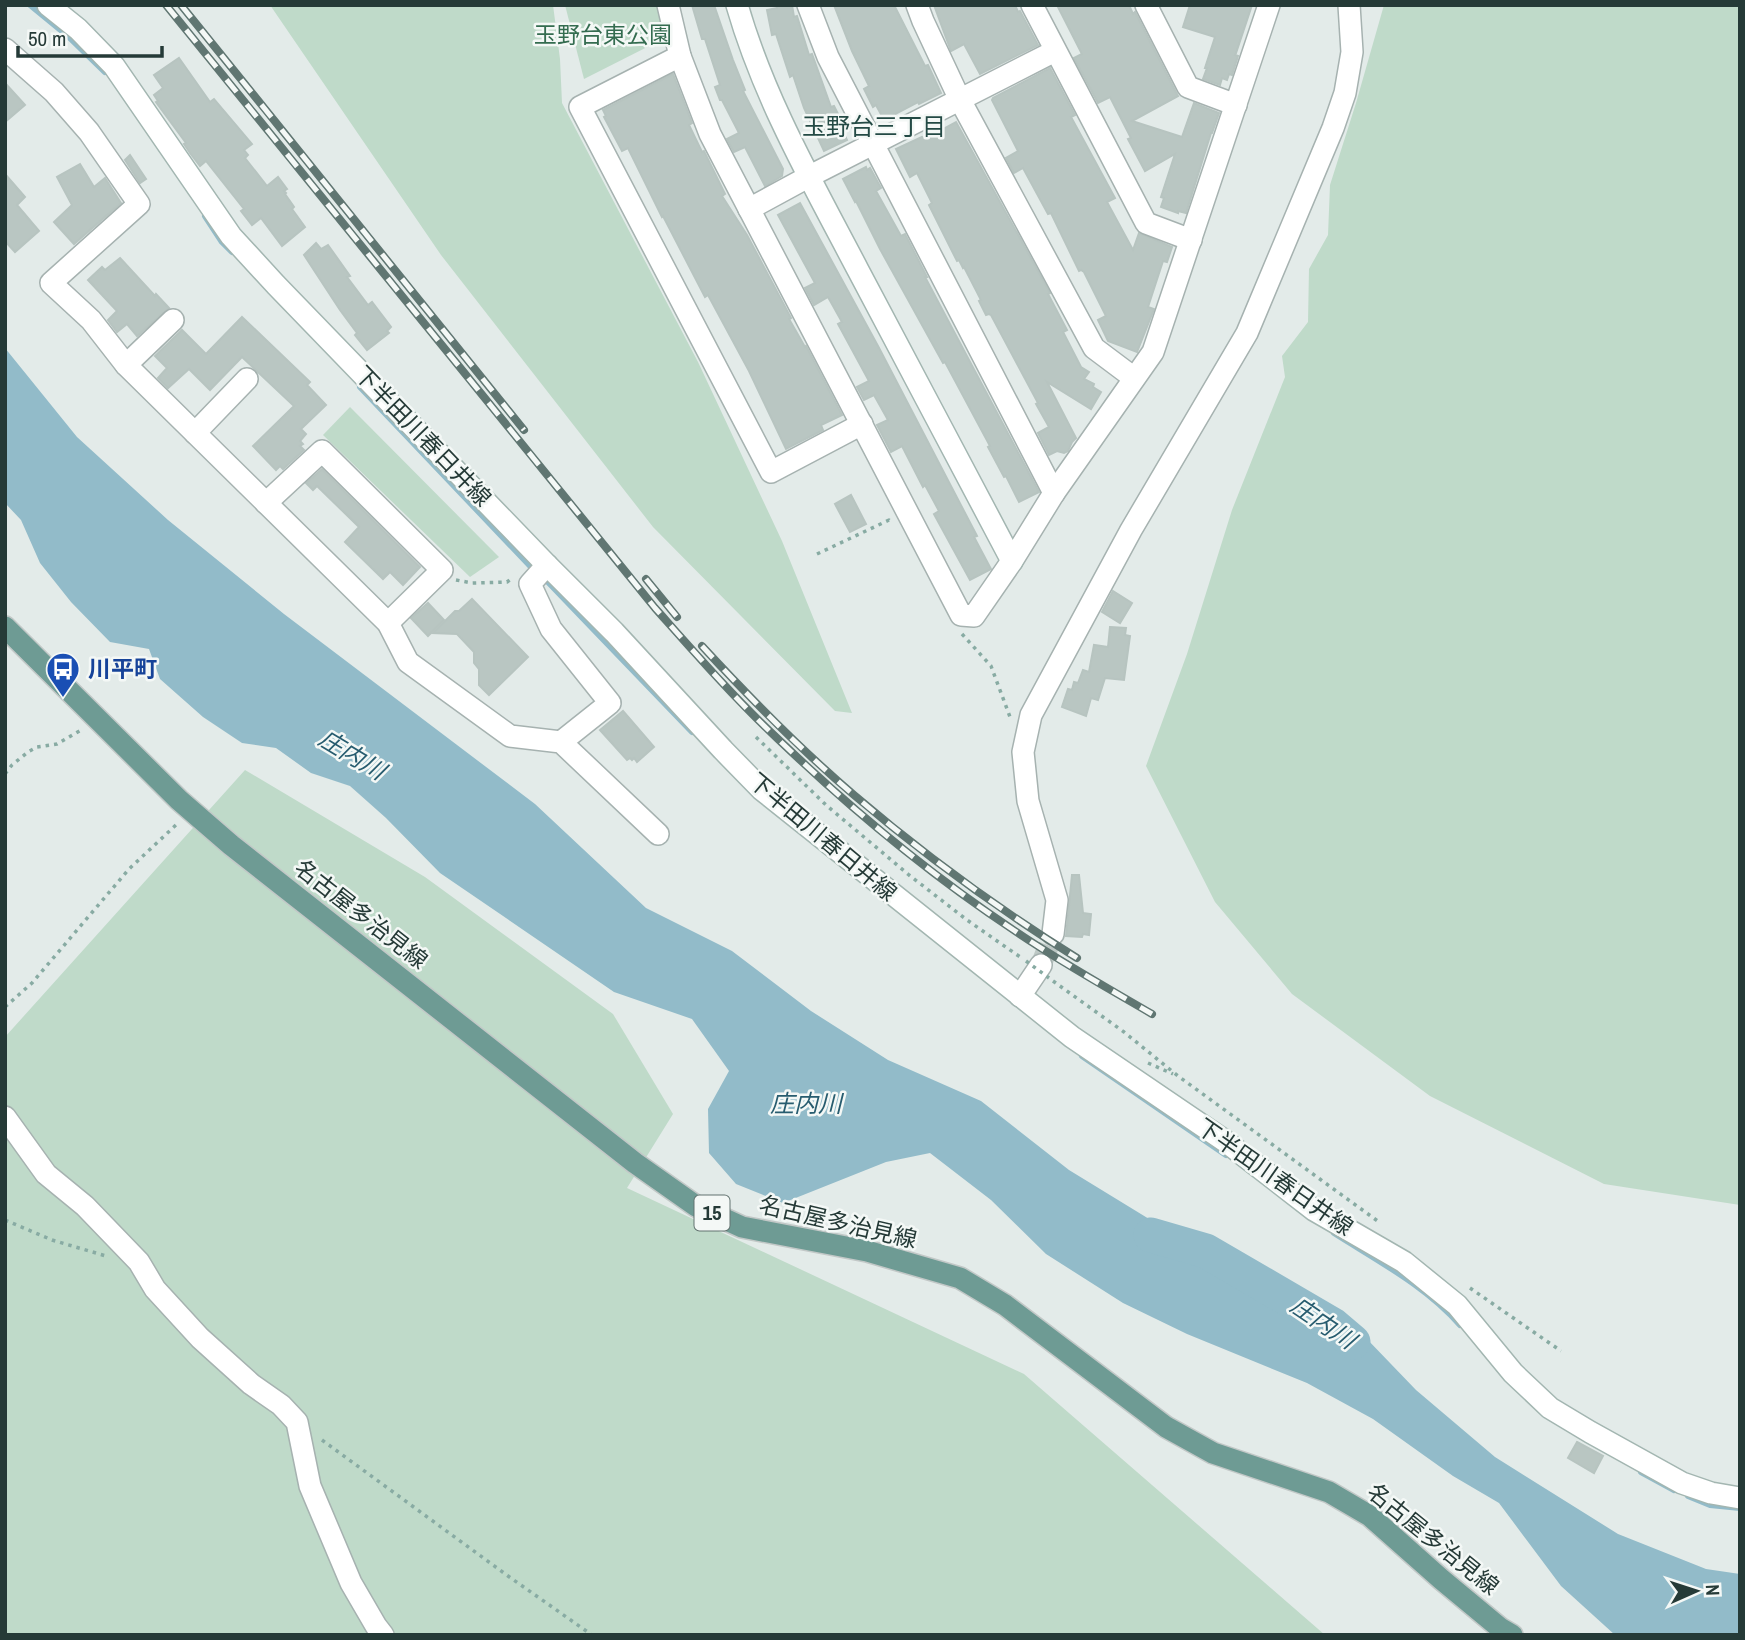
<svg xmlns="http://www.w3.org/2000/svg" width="1745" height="1640" font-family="'Archivo Narrow','Noto Sans JP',sans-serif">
	<rect width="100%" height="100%" fill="#e3ebe9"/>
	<g fill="#bfdac9">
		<polygon points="270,5 553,5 560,59 562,103 698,362 782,541 852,713 835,711 653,527 441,255"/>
		<polygon points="565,5 657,5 665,38 584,79"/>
		<polygon points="1384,5 1740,5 1740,1205 1604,1184 1430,1096 1292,994 1215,902 1146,766 1187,654 1232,510 1285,377 1282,356 1308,322 1309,269 1328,235 1330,185 1356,103"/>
		<polygon points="350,407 499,557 470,577 323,435"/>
		<polygon points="245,770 425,877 613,1014 673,1114 627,1188 1024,1374 1325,1635 5,1635 5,1037"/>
	</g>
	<polygon fill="#92bbc9" points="5,348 77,437 168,520 284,614 535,804 646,908 732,951 811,1011 888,1060 981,1101 1069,1170 1275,1296 1365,1337 1416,1390 1495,1457 1618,1534 1706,1569 1740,1574 1740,1635 1615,1635 1561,1586 1499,1503 1453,1476 1373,1419 1307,1383 1187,1334 1123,1303 1046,1254 991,1200 930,1153 886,1162 783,1203 736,1184 709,1153 708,1109 729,1071 692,1019 614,992 440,873 386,818 350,786 311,773 276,748 242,743 203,717 160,679 149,649 110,642 71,602 40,563 21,520 5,503"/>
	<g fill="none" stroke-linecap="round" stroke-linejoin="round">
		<g stroke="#92bbc9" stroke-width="6">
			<polyline points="30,5 69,37 105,72"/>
			<polyline points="205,216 222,242 232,252"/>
			<polyline points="360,387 532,568"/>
			<polyline points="547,581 692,732"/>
			<polyline points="1082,1056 1226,1155"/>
			<path d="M1334,1233C1378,1261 1426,1286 1460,1325"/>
			<polyline points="1641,1472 1674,1490"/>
			<polyline points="1688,1496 1710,1505 1740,1508"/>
		</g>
		<polyline stroke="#92bbc9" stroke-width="35" points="1151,1235 1206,1251 1333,1325 1353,1342"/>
	</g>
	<g fill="#b9c6c2" stroke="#b7c4c0" stroke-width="2">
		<polygon points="692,5 714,5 733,60 745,90 743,91 783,169 782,176 765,186 745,147 734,152 727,139 739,133 722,100 720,100 715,87 720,85 705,39 702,39"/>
		<polygon points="777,5 792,5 794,17 797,16 809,55 812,54 831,107 834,106 842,122 839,123 847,140 824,151 804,108 793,75 790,77 776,34 772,35 767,10 777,8"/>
		<polygon points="834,5 894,5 925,66 928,65 941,93 919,104 918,102 884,120 876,105 873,107 864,89 869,86 852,51"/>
		<polygon points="934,5 1015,5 1018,12 1020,11 1038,45 980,74 964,44 951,51"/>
		<polygon points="1057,5 1129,5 1133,14 1135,12 1178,96 1132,121 1182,137 1194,103 1219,113 1212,133 1211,133 1186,213 1178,211 1178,213 1161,207 1164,198 1161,197 1175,154 1145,171 1128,139 1131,138 1110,97 1098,103 1074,58 1082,54"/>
		<polygon points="1190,5 1252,5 1236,53 1235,55 1238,56 1232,75 1229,74 1227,80 1222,78 1220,85 1203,79 1207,68 1205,68 1215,37 1183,27"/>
		<polygon points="179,58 210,102 214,99 252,144 244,150 248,155 245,158 267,186 278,177 287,189 284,191 286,193 285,194 294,207 292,209 305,227 282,246 261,218 252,225 241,211 244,209 206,161 200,166 190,153 184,144 186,143 156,102 158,101 154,95 163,88 154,75"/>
		<polygon points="1050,68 1075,115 1071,117 1115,198 1107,202 1133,250 1139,233 1172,247 1167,262 1163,261 1148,307 1154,309 1137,352 1108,341 1098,320 1106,316 1084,272 1081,270 1079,271 1051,213 1048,214 1023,168 1014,173 1006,158 1018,151 992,100 993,98"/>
		<polygon points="673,74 692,123 689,125 702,152 704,151 725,194 722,196 747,235 791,318 789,319 805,347 806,346 842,415 821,425 823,430 786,449 749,371 708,295 705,297 663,216 662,217 628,148 622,151 604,117 606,116 603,110"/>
		<polygon points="5,83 25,105 5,122"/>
		<polygon points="956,122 1050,293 1048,294 1067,330 1063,332 1081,367 1089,372 1084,379 1094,384 1093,387 1101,392 1091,409 1047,382 1076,438 1072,442 1068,451 1064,453 1057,451 1049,455 1038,433 1049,427 1036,404 1038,403 991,315 989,314 986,315 979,301 981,300 964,267 963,268 959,260 957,261 929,205 932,203 917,173 910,177 896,149 922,137 925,139"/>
		<polygon points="130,155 146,179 140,183 125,160"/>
		<polygon points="80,164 94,187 105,178 121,203 74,244 54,222 72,205 57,177"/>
		<polygon points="866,167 867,170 870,168 881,188 876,191 901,236 905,234 927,277 925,277 1039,492 1019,502 1006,476 1004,477 988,447 990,446 945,362 943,363 880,249 856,201 855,202 843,179"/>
		<polygon points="5,174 25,197 17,205 39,231 15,252 5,241"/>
		<polygon points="800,203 878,346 977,536 974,537 991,569 970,580 934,514 939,511 925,485 923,487 902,446 891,452 877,425 888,420 874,395 864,400 857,387 869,381 838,324 842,322 828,297 814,305 805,288 815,283 778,215"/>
		<polygon points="316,243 321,249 328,245 350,276 347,277 368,305 372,302 391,327 387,331 389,333 367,350 355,335 357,333 340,310 304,255"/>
		<polygon points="120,258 155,296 156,294 169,308 137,336 127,324 117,332 108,320 117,311 88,280 102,267 105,270"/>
		<polygon points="242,317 310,382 307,385 326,405 301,429 306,434 300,441 303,444 300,446 304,450 283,469 280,466 276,470 253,446 294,406 242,357 210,390 189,369 168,388 158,378 167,368 155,356 182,330 206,354"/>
		<polygon points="322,469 420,567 403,585 390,572 383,579 345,542 359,527 317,486 313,490 306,483"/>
		<polygon points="851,495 866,524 850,532 835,504"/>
		<polygon points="1113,591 1132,603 1120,623 1102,612"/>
		<polygon points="472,599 528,657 489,695 479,685 479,669 474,663 474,652 457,634 433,633 455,611 459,611"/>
		<polygon points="428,603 444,620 428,636 411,618"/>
		<polygon points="1110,627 1126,628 1125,635 1130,636 1124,680 1105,678 1098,700 1091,698 1086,716 1062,707 1068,689 1072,690 1074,682 1078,683 1083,670 1089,672 1094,645 1108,647"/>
		<polygon points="623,711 654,747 637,762 634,758 632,760 630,758 627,760 600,730"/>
		<polygon points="1072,875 1079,875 1083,913 1091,914 1089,935 1083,934 1082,937 1066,936"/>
		<polygon points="1577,1442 1603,1456 1594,1473 1568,1458"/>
	</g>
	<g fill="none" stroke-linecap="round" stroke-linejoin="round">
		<polyline stroke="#bdc8c5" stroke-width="21" stroke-dasharray="21 10" stroke-linecap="butt" points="1041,965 1053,934"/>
		<defs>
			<g id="street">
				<polyline points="668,5 680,56 710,134 961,615 974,616 1012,561 1054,493 1153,352 1269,5"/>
				<polyline points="808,5 828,57 1054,493"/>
				<polyline points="917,5 923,21 960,100 1094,348 1134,378"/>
				<polyline points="1032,5 1146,223 1191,240"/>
				<polyline points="1146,5 1188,87 1236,105"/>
				<polyline points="5,49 54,92 89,132 139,204 51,283 91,320 126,365 388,623 408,662 510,736 561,742 658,834"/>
				<polyline points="680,56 580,107 771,472 862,424"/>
				<polyline points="749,209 808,177 1055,51"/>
				<polyline points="126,365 173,320"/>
				<polyline points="195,433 247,379"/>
				<polyline points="266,503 322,451 442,570 388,623"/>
				<polyline points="547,565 530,584 551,629 610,703 561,742"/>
				<polyline points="1053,934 1057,900 1028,801 1023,752 1031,715 1131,530 1247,333 1333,128 1345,93 1352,52 1349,5"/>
				<polyline points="1020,996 1041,965"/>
				<polyline points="5,1117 46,1174 85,1206 139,1262 155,1289 200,1338 251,1384 281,1405 297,1422 310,1486 351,1583 376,1626 383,1635"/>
			</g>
			<g id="secondary">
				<polyline points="48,5 78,29 114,66 231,236 276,285 547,565 614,632 723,750 761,789 1072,1037 1225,1141 1314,1210 1404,1262 1457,1305 1513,1373 1550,1408 1590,1432 1682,1483 1711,1493 1740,1498"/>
				<path d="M737,5C764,99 813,184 858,270C909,367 961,464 1012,561"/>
			</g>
			<polyline id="primary" points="5,627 179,800 231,845 635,1163 696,1206 742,1227 867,1251 960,1278 1005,1305 1166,1427 1213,1453 1329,1492 1370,1516 1441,1579 1500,1628 1512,1635"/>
		</defs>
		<use href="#street" stroke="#a6b2b0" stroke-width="24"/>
		<use href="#secondary" stroke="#a3b6b1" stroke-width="24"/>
		<use href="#primary" stroke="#c2c8c7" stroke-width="24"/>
		<g stroke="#88aba3" stroke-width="3.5" stroke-dasharray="3.5 5" stroke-linecap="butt">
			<polyline points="817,554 889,520 891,522"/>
			<polyline points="456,580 472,583 507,582 511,579"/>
			<polyline points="962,634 991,666 1010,717"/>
			<polyline points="756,737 826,805 909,875 967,920 1023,959"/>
			<polyline points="5,774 12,765 28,752 37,747 57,744 81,730"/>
			<polyline points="1053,981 1124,1032 1178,1076 1379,1222"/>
			<polyline points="5,1007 32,983 129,869 177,824"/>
			<polyline points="1148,1063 1173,1074"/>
			<polyline points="5,1220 52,1240 106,1256"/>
			<polyline points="1470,1288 1561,1351"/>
			<polyline points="322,1440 508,1576 592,1635"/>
		</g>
		<use href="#street" stroke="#fff" stroke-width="21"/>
		<use href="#secondary" stroke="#fff" stroke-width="21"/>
		<use href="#primary" stroke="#6e9b94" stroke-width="21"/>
		<defs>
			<g id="rail">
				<path d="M166,5L655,608C695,653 735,699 779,740C852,810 931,875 1015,931C1059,961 1106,987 1152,1014"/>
				<polyline points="181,5 524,430"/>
				<polyline points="646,579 677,617"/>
				<path d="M702,646C750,698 800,749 854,795C923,854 1000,910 1077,958"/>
			</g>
		</defs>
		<use href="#rail" stroke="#607672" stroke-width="8"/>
		<use href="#rail" stroke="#f4f8f6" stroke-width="5" stroke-dasharray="16" stroke-linecap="butt"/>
		<polyline stroke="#88aba3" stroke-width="3.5" stroke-dasharray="3.5 5" stroke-linecap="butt" points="1026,961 1049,978"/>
	</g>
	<defs>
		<symbol id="bus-pin" viewBox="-11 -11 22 30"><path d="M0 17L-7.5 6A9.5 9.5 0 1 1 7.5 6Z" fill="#1a4fb4" stroke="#f4f8f6"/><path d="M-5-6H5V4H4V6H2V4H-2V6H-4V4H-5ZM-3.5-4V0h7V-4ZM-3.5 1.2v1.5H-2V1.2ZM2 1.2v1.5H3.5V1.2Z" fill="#fff"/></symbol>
	</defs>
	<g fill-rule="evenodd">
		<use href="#bus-pin" x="44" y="650" width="38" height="52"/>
	</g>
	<g text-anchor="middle" stroke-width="5" stroke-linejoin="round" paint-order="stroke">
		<rect fill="#f4f8f6" stroke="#637370" stroke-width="2" x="694.5" y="1195.5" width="35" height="35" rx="5"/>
		<g font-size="21" font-weight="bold" fill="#253a37">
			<text x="712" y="1220">15</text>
		</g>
		<g font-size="23" fill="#346c50" stroke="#f4f8f6">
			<text x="603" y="43">玉野台東公園</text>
		</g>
		<g font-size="23" fill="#253a37" stroke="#f4f8f6">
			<text transform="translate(423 436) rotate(46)" y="8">下半田川春日井線</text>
			<text transform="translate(823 837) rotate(40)" y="8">下半田川春日井線</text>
			<text transform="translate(361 914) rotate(38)" y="8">名古屋多治見線</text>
			<text transform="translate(1275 1177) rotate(35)" y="8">下半田川春日井線</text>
			<text transform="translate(838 1222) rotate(13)" y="8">名古屋多治見線</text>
			<text transform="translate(1433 1539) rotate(39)" y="8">名古屋多治見線</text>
		</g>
		<g font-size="23" font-weight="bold" fill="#164399" stroke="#f4f8f6" text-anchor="start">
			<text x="88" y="677">川平町</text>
		</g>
		<g font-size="24" fill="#244a45" stroke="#f4f8f6">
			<text x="874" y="135">玉野台三丁目</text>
		</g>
		<g font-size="24" font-style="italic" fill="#275c6f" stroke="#f4f8f6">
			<text transform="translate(352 755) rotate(31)" y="8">庄内川</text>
			<text x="806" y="1112">庄内川</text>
			<text transform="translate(1323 1323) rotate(34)" y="8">庄内川</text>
		</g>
	</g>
	<rect width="1745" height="1640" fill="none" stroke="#253a37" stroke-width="14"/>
	<g transform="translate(1696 1591) rotate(87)" stroke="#f4f8f6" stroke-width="5" paint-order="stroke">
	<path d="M0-5L12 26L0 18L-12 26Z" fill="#253a37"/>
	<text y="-10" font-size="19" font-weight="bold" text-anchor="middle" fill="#253a37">N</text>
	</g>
	<path d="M18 46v10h144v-10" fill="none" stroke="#253a37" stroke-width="3.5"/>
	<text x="28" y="46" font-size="21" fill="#253a37" stroke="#f4f8f6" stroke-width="5" paint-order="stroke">50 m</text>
</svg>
